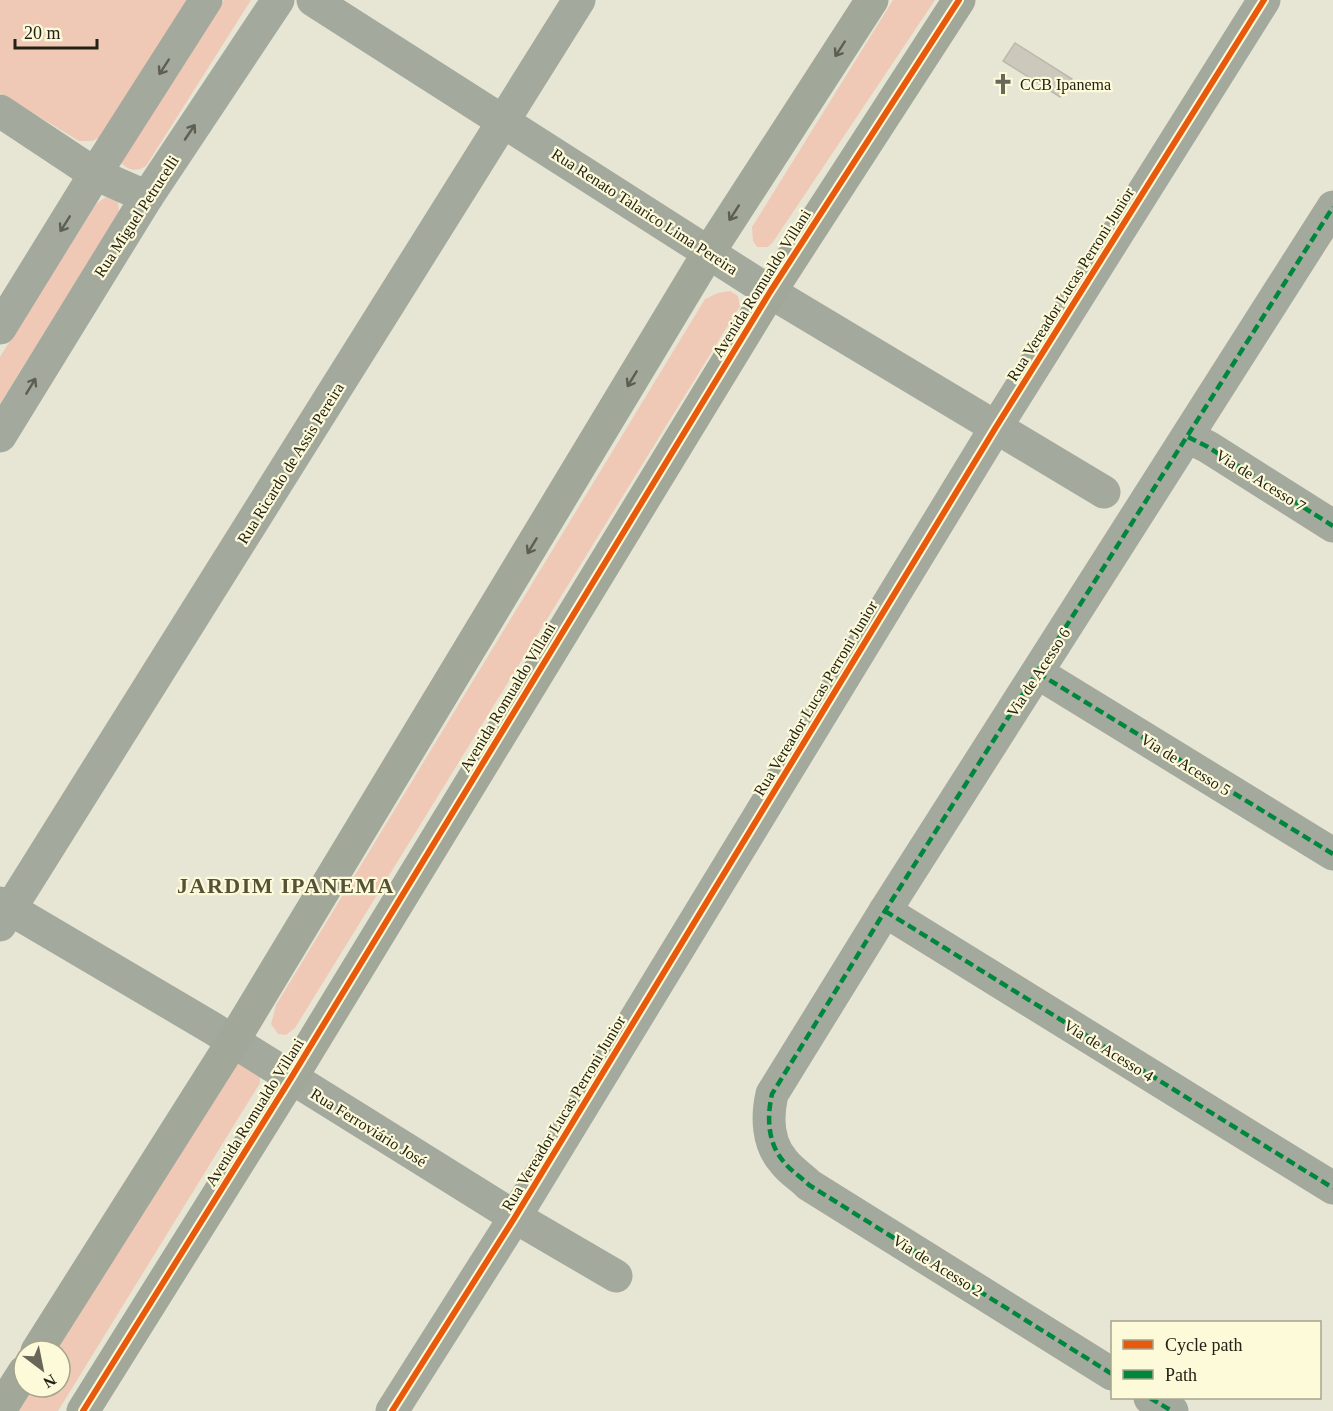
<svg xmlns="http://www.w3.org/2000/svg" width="1333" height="1411" font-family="'Times New Roman',serif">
	<rect width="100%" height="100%" fill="#e7e6d5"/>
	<g fill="#efc9b6">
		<polygon points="0,0 193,0 105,135 92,141 79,141 0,93"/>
		<path d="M224,0H251L146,166C136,172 130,171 121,163Z"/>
		<polygon points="893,0 935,0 773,242 768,247 757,247 753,241 752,227"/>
		<polygon points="106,197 118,201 119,212 0,404 0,357 96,204"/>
		<polygon points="730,291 738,296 740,306 295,1028 286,1035 278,1034 271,1024 276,1005 705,299 718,293"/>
		<polygon points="246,1059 260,1074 260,1083 58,1411 19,1411 34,1387 60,1387 60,1351 56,1351 234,1066"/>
	</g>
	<polygon fill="#cdc8bc" stroke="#bcb8ac" stroke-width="1.5" points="1015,43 1072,79 1060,97 1003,61"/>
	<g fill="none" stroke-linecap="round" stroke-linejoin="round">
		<g stroke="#a3a99d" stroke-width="33">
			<polyline points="313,0 770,292 1104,492"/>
			<polyline points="0,111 95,174 147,197"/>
			<polyline points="0,328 95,174 206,0"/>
			<polyline points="0,436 147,197 278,0"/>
			<polyline points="1188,437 1208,447 1333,526"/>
			<polyline points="1038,673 1333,854"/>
			<polyline points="0,903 212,1028 515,1217 616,1276"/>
			<polyline points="885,911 1333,1188"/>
			<polyline points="0,925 579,0"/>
			<path d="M1112,1374L809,1185C801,1177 791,1171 784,1162C767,1143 767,1116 772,1094L885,911L1333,207"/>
			<polyline points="1150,1398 1172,1411"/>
			<polyline points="392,1411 515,1217 996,427 1264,0"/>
		</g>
		<g stroke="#a1a799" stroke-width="33">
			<polyline points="37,1351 233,1041 709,252 872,0"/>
			<polyline points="0,1410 24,1372"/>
			<polyline points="83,1411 291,1078 770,292 959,0"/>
		</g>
		<g stroke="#00873e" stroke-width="4.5" stroke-dasharray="9 4.5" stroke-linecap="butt">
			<polyline points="1188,437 1208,447 1333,526"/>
			<polyline points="1038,673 1333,854"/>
			<polyline points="885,911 1333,1188"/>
			<path d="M1112,1374L809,1185C801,1177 791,1171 784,1162C767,1143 767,1116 772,1094L885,911L1333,207"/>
			<polyline points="1150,1398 1172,1411"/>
		</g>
		<defs>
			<g id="cycleway">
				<polyline points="83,1411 291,1078 770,292 959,0"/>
				<polyline points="392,1411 515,1217 996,427 1264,0"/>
			</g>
		</defs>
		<use href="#cycleway" stroke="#fdfada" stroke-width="10"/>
		<use href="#cycleway" stroke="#e8590c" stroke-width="6"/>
	</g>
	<defs><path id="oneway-shaft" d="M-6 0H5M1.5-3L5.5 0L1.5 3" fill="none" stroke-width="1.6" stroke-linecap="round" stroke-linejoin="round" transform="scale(1.5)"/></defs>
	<g stroke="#5c5e52">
		<use href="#oneway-shaft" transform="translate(840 49) rotate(123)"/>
		<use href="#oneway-shaft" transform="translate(734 213) rotate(123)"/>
		<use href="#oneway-shaft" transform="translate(632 379) rotate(121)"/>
		<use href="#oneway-shaft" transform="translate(532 546) rotate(121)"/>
	</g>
	<g stroke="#5d5f53">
		<use href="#oneway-shaft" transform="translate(164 67) rotate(123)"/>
		<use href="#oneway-shaft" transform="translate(190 132) rotate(-56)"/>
		<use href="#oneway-shaft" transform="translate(65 224) rotate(122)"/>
		<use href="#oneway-shaft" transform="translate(31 386) rotate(-59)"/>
	</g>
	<defs>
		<symbol id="church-bare" viewBox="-9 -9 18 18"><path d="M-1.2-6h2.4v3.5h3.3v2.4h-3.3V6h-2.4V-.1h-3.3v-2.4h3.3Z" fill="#68675a" stroke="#fdfada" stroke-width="2.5" paint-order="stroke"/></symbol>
	</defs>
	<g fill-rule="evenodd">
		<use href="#church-bare" x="988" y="69" width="30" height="30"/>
	</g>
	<g text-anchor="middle" stroke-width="4.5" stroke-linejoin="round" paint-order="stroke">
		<g font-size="16" fill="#242217" stroke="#fdfada" text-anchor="start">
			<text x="1020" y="90">CCB Ipanema</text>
		</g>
		<g font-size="16" fill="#242217" stroke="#fdfada">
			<text transform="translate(645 211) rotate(33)" y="6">Rua Renato Talarico Lima Pereira</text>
			<text transform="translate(136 216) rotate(-57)" y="6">Rua Miguel Petrucelli</text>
			<text transform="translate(761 283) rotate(-58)" y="6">Avenida Romualdo Villani</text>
			<text transform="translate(1070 284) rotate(-58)" y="6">Rua Vereador Lucas Perroni Junior</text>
			<text transform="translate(290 463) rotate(-58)" y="6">Rua Ricardo de Assis Pereira</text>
			<text transform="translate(1261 480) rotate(32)" y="6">Via de Acesso 7</text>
			<text transform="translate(1038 672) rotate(-57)" y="6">Via de Acesso 6</text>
			<text transform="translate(507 697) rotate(-59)" y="6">Avenida Romualdo Villani</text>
			<text transform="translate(815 698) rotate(-59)" y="6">Rua Vereador Lucas Perroni Junior</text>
			<text transform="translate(1186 764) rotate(32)" y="6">Via de Acesso 5</text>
			<text transform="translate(1109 1050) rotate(32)" y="6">Via de Acesso 4</text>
			<text transform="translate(254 1112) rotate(-58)" y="6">Avenida Romualdo Villani</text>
			<text transform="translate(563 1113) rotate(-59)" y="6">Rua Vereador Lucas Perroni Junior</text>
			<text transform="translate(369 1127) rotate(32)" y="6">Rua Ferroviário José</text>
			<text transform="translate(938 1265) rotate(32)" y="6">Via de Acesso 2</text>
		</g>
		<g font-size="22" font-weight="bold" letter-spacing="1.5" fill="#545136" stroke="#fdfada">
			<text x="286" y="893">JARDIM IPANEMA</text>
		</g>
	</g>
	<rect x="1111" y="1321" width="210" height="78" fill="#fdfada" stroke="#a6a48c" stroke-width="1.5"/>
	<rect x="1123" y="1340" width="30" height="9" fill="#e8590c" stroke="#a6a48c" stroke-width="1.5"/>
	<text x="1165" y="1351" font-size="18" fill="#242217">Cycle path</text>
	<rect x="1123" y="1370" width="30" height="9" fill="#00873e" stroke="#a6a48c" stroke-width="1.5"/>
	<text x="1165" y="1381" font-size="18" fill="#242217">Path</text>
	<g transform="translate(42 1369) rotate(148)"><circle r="28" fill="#fdfada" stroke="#a6a48c" stroke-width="1.5"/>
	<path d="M0-4.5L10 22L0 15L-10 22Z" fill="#68675a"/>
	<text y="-9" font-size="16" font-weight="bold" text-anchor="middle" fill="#242217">N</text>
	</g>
	<path d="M15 39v9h82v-9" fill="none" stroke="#242217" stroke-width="3"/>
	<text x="24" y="39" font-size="18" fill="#242217" stroke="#fdfada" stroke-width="4.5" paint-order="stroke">20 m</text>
</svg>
